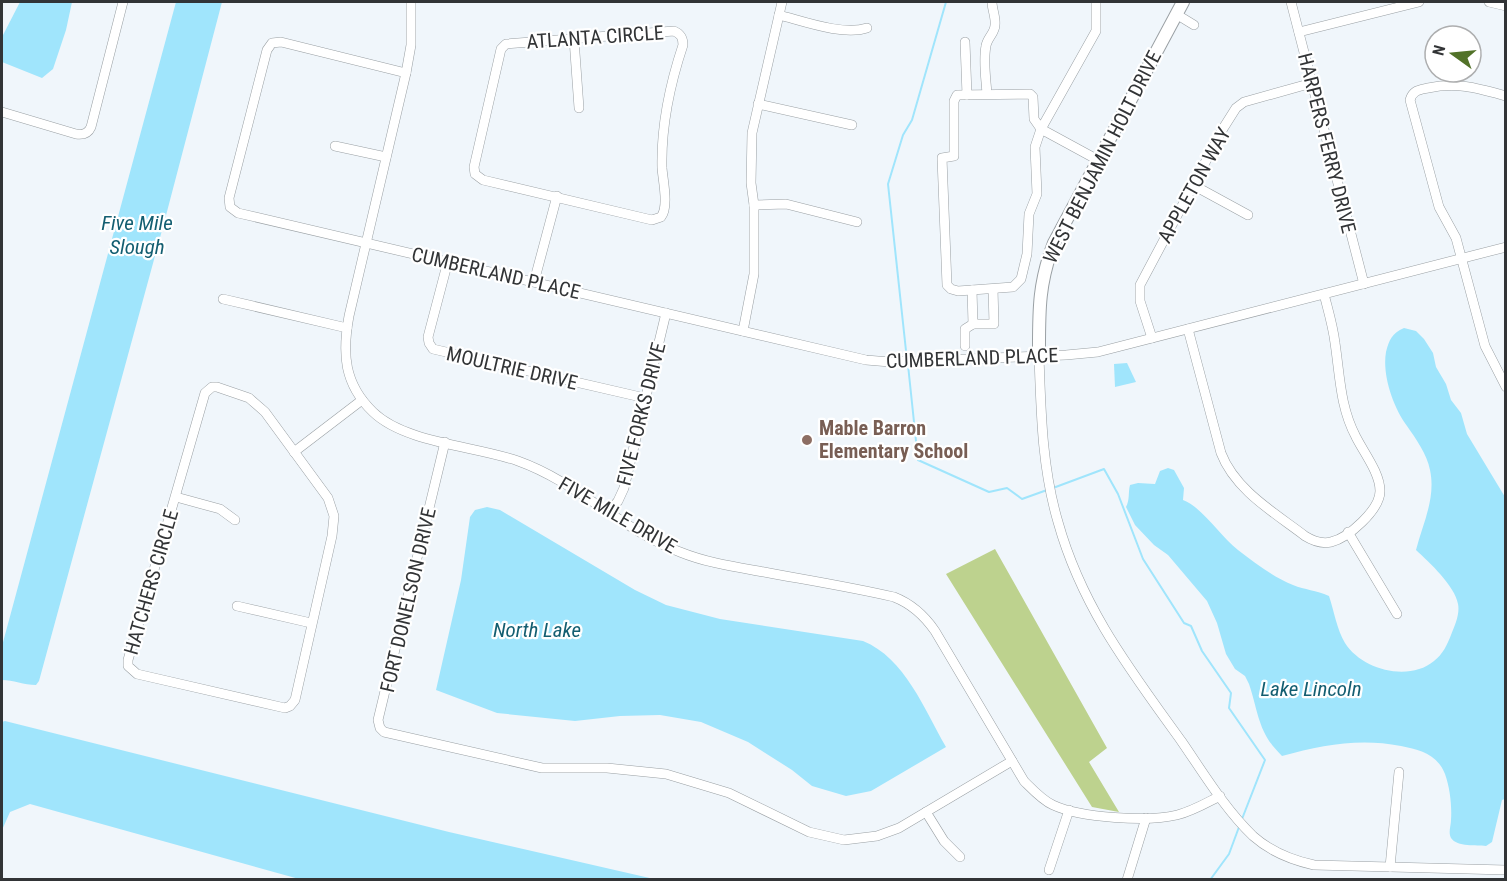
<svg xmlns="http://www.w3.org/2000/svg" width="1507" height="881" font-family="'Roboto Condensed',sans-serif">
	<rect width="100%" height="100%" fill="#f0f6fb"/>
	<polygon fill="#bdd28e" points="995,549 1107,748 1089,762 1119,812 1092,807 946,574"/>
	<g fill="#a0e5fc">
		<polygon points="20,2 72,2 66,30 53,69 42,78 2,62 2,37"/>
		<path d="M176,2H222L164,223L39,681L36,685C24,685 13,680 2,680V646Z"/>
		<path d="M1404,328L1416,331L1424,339L1433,353L1436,367L1446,384L1451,400L1461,413L1467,434L1505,497V799L1502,800L1492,842L1486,846C1477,845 1457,847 1451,838C1448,832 1451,826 1451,820C1452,806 1450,788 1445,774C1437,754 1420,750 1401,746C1359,738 1323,745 1282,756C1258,733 1259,714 1249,684L1245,676L1235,669L1226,654L1217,623L1207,601L1168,555L1154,545L1135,525L1126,507C1130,500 1128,492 1130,485L1138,483L1155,484L1160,471L1168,468L1174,470L1184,488L1183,500C1202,507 1220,536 1238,550C1255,563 1273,577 1293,585C1305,590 1316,590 1329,596C1334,611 1337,630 1345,643C1362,670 1409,682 1434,661C1443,654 1447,645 1451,635C1455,625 1460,614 1458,604C1455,586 1429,562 1416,550C1423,523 1436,498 1430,470C1427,454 1416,439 1407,426C1393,407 1382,375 1386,352C1389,340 1392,333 1404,328Z"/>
		<polygon points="1127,363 1136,382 1115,387 1114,364"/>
		<path d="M487,507L500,510L635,590L666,605L720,619L863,641C905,658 924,709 946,747L871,791L846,796L812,786L792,770L748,742L701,722L660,715L620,716L575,721L497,713L436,690L461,580L470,517L475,510Z"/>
		<polygon points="5,721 449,832 654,879 299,879 30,804 10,812 2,830 2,722"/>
	</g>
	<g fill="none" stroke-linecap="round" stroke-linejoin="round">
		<g stroke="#a0e5fc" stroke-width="2">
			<polyline points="907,360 888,184 903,135 912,120 946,2"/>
			<polyline points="908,365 918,460 989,492 1007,488 1022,499 1047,490"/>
			<polyline points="1053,488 1104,469 1118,494 1143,559 1184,623 1191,626 1202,651 1231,693 1229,708 1265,760 1242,819"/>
			<polyline points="1210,880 1229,854 1239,827"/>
		</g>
		<defs>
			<g id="minor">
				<path d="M411,2V45L406,73L349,316C342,354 344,384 373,412C405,443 475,446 518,461C577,482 622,530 680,552C707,563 736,567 764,572C807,580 851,587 894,597C912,604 924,615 935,631L1024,781C1033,790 1042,800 1053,805C1081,818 1148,822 1177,815C1193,811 1206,803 1220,796"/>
				<polyline points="1096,2 1096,31 1041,129 1035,147 1037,194 1029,214 1027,254 1021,279 1013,287 958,291 951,289 947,285 942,158 954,156 954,101 957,95 1030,94 1033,97 1034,119 1041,129 1098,160"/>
				<polyline points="1291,2 1364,284"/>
				<polyline points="1489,2 1506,6"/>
				<polyline points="1176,14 1194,25"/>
				<path d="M779,15C803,21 843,36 867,28"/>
				<path d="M674,31C681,34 683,38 683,45C670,84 661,126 662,168C663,181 669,207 661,217L652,220L483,180L475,174L474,167L501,49L506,44Z"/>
				<polyline points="1299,32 1419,2"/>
				<polyline points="574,39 579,108"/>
				<polyline points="965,42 967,95"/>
				<polyline points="406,73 281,42 272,43 267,50 229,198 230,207 238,213 866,360 890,362 1066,355 1098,352 1506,247"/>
				<path d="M987,94C986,79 983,61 986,46C987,38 995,33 995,25C996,18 992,9 992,2"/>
				<path d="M1506,96C1477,88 1458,82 1428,88C1419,90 1413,90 1410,100L1439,207L1456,238L1485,346L1506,387"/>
				<polyline points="758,104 852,125"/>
				<path d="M2,112L76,134C83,135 88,134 91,127L123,2"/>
				<polyline points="335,146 386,157"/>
				<polyline points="1193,185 1248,215"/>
				<polyline points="754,205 786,204 857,222"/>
				<polyline points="448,261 428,337 429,343 433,349 645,398"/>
				<polyline points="534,282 557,196"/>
				<polyline points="972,290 973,324 994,324 993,289"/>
				<polyline points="223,299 347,328"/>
				<path d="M1188,329L1221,453C1235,490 1275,513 1305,536C1313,541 1322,544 1331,542C1348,538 1380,510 1380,491C1380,473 1364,453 1356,437C1340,407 1340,376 1335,343C1333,326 1328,310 1324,294"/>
				<polyline points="743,331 754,274 754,205 751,183 752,133 782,2"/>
				<polyline points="1152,338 1140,301 1140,285 1224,127 1236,108 1244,102 1312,83"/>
				<polyline points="965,346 965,329 973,324"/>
				<path d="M1039,356C1041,413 1042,468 1058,522C1082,608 1131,671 1182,742C1204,774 1225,809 1253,836C1271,852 1291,860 1314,865L1506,870"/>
				<polygon points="212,387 217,387 249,398 265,412 328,498 334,516 332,536 295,700 290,706 285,708 137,674 128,666 128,660 205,393"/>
				<polyline points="445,442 378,720 380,728 384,732 542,768 607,768 666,774 729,793 809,832 844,840 877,836 899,828 1012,761"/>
				<polyline points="294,452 362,400"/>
				<polyline points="176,497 220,509 235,520"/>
				<polyline points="609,512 618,501 624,488 666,313"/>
				<polyline points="1348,532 1397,614"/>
				<polyline points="237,606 311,623"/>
				<polyline points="926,812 944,841 960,857"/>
				<polyline points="1390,867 1399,772"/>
				<polyline points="1049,870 1069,810"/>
				<polyline points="1127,880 1146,818"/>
			</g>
			<path id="major" d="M1039,356C1039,313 1038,284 1054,243L1183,2"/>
		</defs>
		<use href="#minor" stroke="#9aa0a4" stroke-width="10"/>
		<use href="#major" stroke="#9aa0a4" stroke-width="14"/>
		<use href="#minor" stroke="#fff" stroke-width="9"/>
		<use href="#major" stroke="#fff" stroke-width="12"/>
	</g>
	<circle fill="#8d6e63" stroke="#fff" stroke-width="2" cx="807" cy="440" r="6"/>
	<g text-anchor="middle" stroke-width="4.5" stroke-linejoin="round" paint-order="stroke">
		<g font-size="20" fill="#323436" stroke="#fff">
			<text transform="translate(595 37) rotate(-4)" y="7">ATLANTA CIRCLE</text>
			<text transform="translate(1327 143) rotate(76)" y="7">HARPERS FERRY DRIVE</text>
			<text transform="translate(1102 157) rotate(-63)" y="7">WEST BENJAMIN HOLT DRIVE</text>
			<text transform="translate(1194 185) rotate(-61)" y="7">APPLETON WAY</text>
			<text transform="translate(496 273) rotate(13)" y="7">CUMBERLAND PLACE</text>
			<text transform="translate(972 358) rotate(-2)" y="7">CUMBERLAND PLACE</text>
			<text transform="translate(512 368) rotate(13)" y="7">MOULTRIE DRIVE</text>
			<text transform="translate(641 414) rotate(-76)" y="7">FIVE FORKS DRIVE</text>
			<text transform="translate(618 515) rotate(30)" y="7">FIVE MILE DRIVE</text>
			<text transform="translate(151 582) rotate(-74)" y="7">HATCHERS CIRCLE</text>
			<text transform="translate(408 600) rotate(-77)" y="7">FORT DONELSON DRIVE</text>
		</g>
		<g font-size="20" font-weight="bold" fill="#785e54" stroke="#fff" text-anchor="start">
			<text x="819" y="435">Mable Barron<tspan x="819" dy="23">Elementary School</tspan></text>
		</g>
		<g font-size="21" font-style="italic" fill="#135e71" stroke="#fff">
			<text x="137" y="230">Five Mile<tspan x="137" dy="24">Slough</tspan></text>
			<text x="537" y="637">North Lake</text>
			<text x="1311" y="696">Lake Lincoln</text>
		</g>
	</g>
	<rect width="1507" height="881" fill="none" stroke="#323436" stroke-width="6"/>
	<g transform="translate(1453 54) rotate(285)"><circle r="28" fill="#ffffff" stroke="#adaeaf" stroke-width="1.5"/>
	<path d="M0-4.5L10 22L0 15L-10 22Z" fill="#527229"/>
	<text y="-9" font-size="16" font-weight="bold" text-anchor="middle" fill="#323436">N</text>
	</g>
</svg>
